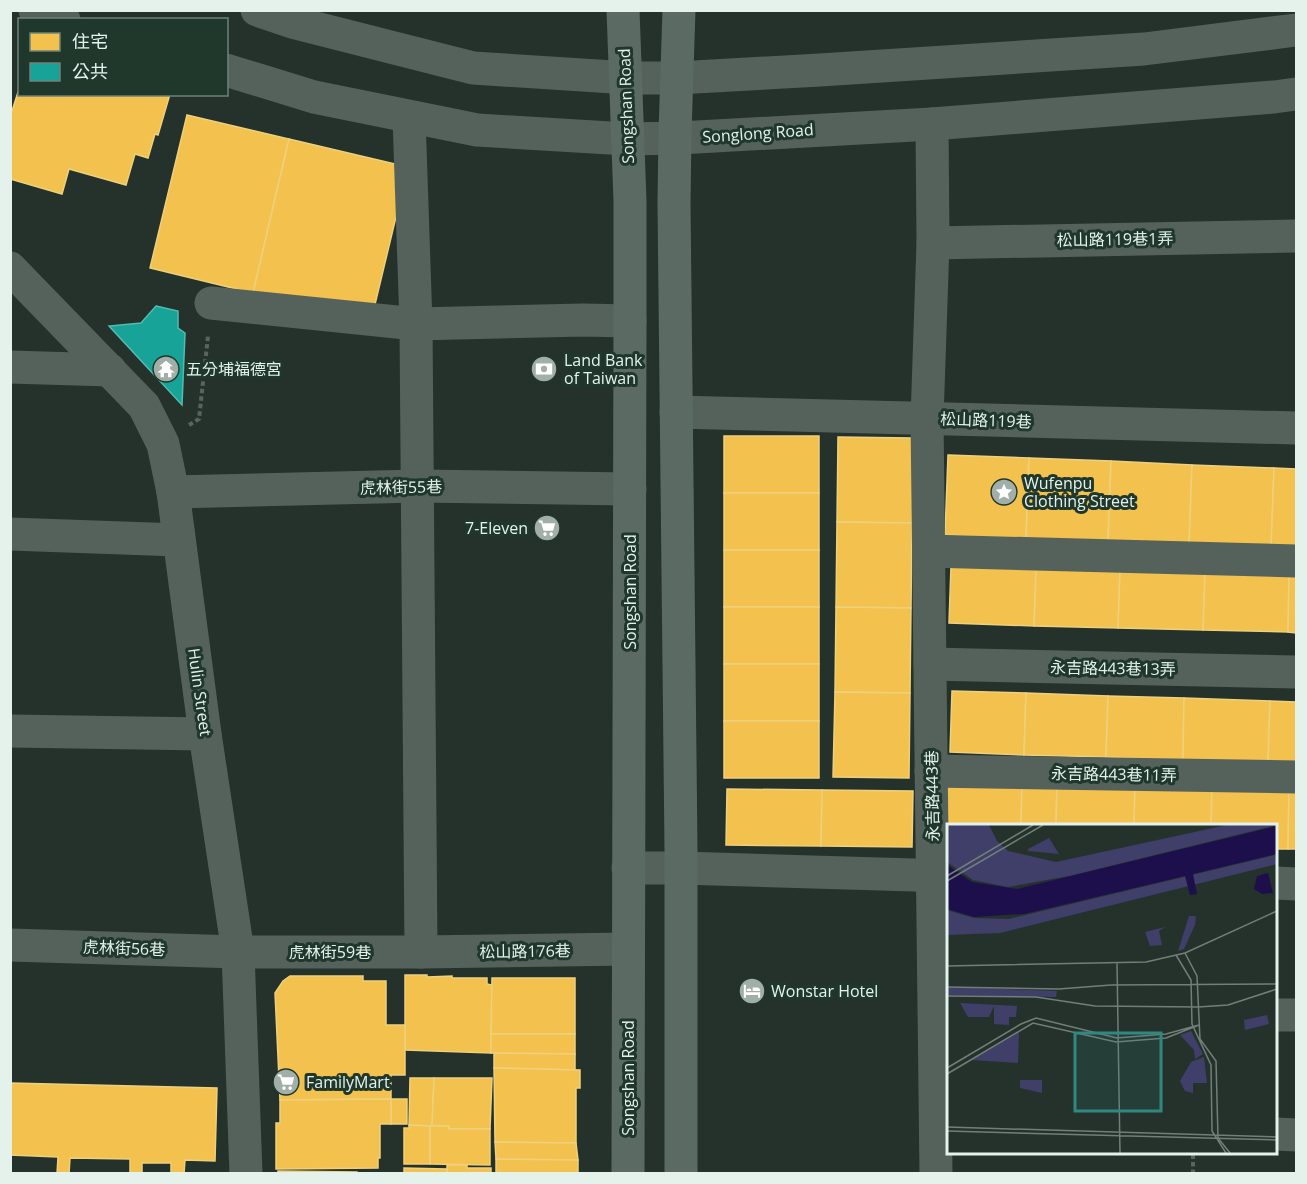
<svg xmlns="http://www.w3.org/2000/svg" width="1307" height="1184" font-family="'Open Sans','Noto Sans TC',sans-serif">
	<rect width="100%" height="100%" fill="#25322c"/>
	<g fill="#f2c14e" stroke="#eed07d" stroke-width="1.5">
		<polygon points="20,86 20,94 170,94 158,135 155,134 148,158 135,154 126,185 69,169 62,194 10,179 10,117"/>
		<polygon points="187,115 289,139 253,293 150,268"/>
		<polygon points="289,139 408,167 371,321 253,293"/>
		<rect x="724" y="436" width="95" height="57"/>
		<polygon points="838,437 913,438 912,523 837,522"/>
		<polygon points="948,455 1029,458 1026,539 945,535"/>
		<polygon points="1029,458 1111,461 1108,542 1026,539"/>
		<polygon points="1111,461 1192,465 1189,545 1108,542"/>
		<polygon points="1192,465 1274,468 1271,549 1189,545"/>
		<polygon points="1274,468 1296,469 1296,550 1271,549"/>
		<rect x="724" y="493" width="95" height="57"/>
		<polygon points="837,522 912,523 911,608 836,607"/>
		<rect x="724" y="550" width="95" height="57"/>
		<polygon points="951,566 1036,568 1034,626 949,623"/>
		<polygon points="1036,568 1120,571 1118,628 1034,626"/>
		<polygon points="1120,571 1205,573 1203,630 1118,628"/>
		<polygon points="1205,573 1289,575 1288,632 1203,630"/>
		<polygon points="1289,575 1296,575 1296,633 1288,632"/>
		<rect x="724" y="607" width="95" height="57"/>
		<polygon points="836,607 911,608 910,693 835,692"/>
		<rect x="724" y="664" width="95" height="57"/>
		<polygon points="952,691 1026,693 1024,755 950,752"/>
		<polygon points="835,692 910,693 909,778 833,777"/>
		<polygon points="1026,693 1108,696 1106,757 1024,755"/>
		<polygon points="1108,696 1184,698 1183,760 1106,757"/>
		<polygon points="1184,698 1270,701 1268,763 1183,760"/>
		<polygon points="1270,701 1296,702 1296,764 1268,763"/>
		<rect x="724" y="721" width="95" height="57"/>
		<polygon points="947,778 1022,779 1021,826 948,826 948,836 945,833"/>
		<polygon points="1022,779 1057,781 1056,826 1021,826"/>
		<polygon points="1057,781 1135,782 1134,826 1056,826"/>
		<polygon points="1135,782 1212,784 1211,826 1134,826"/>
		<polygon points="1212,784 1289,786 1288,849 1276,849 1276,826 1211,826"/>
		<polygon points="1289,786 1296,786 1296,849 1288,849"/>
		<polygon points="727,789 822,790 821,846 726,845"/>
		<polygon points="822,790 913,791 912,847 821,846"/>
		<polygon points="405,975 427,975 427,977 452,976 452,978 487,978 487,984 492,985 491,1053 405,1050"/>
		<polygon points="290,976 363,976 363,981 386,981 386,1025 405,1025 405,1075 391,1075 391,1099 280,1100 275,993 283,981"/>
		<polygon points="492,978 575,978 575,1034 491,1034"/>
		<polygon points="491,1034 575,1034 575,1054 491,1053"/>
		<polygon points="494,1053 575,1054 575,1070 494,1068"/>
		<polygon points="494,1068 580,1070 580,1088 576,1088 576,1143 495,1142"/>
		<polygon points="410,1078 434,1078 432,1126 409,1125"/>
		<polygon points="434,1078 492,1078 490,1129 449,1129 449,1126 432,1126"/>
		<polygon points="10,1083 217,1088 215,1161 185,1160 184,1174 171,1174 171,1163 142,1163 142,1174 130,1174 130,1159 70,1158 69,1174 57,1174 58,1157 10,1155"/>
		<rect x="391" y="1099" width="16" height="25"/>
		<polygon points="391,1099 391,1124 380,1124 380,1158 378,1158 378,1168 276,1169 276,1123 280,1123 280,1100"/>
		<polygon points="409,1125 430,1126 430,1164 404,1164 404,1128 409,1128"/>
		<polygon points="430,1126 449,1126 449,1129 490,1129 490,1165 430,1164"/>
		<polygon points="495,1142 576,1143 578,1160 496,1159"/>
		<polygon points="496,1159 578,1160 578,1174 496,1174"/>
		<polygon points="447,1165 467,1165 467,1168 491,1168 491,1174 447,1174"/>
		<polygon points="404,1168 447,1169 447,1174 404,1174"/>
		<polygon points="278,1171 357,1172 357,1174 278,1174"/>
	</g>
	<polygon fill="#17a398" stroke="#54bbb1" stroke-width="1.5" points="156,306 178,311 178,328 185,333 182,405 109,326 141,323"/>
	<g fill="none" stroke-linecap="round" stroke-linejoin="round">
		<g stroke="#59645f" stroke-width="4" stroke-dasharray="4.5 3" stroke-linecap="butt">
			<polyline points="189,425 199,419 208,336"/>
			<polyline points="1193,1174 1193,1152"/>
		</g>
		<g stroke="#55625c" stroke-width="33">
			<polyline points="35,10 64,20"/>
			<polyline points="257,10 292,22 473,68 629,78 677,78 820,70 1144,49 1296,30"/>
			<polyline points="226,70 314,97 477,130 627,139 679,138 932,124 1274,97 1296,94"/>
			<polyline points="409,117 416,324 421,952"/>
			<polyline points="932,124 933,243 927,419 936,1174"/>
			<polyline points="933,243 1296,236"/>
			<polyline points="10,268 144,406 163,444 173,492 205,734 238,952 246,1174"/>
			<polyline points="211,303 416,324 583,320 630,321"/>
			<polyline points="10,367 110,370"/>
			<polyline points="676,412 1296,428"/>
			<polyline points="173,492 418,486 630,489"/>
			<polyline points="10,534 179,540"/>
			<polyline points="929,551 1296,561"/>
			<polyline points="930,664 1296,672"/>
			<polyline points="10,731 205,734"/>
			<polyline points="931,771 1296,777"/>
			<polyline points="628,868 681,868 948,876"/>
			<polyline points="1276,883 1296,884"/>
			<polyline points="10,945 238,952 421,952 628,949"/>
			<polyline points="1276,1015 1296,1015"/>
			<polyline points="1276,1134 1296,1135"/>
		</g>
		<g stroke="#5b6b63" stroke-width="33">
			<polyline points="623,10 630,201 630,321 628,1174"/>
			<polyline points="679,10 675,133 674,203 681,850 681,1174"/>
		</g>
	</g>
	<defs>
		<symbol id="temple-disc" viewBox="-11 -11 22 22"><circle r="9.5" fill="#a1afa8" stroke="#20372c"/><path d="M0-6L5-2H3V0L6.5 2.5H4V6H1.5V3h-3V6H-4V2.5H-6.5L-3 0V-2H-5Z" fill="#fff"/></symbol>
		<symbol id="bank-disc" viewBox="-11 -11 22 22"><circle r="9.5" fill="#a1afa8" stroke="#20372c"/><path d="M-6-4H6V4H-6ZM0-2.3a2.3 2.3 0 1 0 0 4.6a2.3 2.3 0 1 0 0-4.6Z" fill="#fff"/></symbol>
		<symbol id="sight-disc" viewBox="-11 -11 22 22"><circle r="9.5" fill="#a1afa8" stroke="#20372c"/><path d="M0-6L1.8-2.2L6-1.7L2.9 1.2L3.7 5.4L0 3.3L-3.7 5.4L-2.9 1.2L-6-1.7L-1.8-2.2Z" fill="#fff"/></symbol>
		<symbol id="supermarket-disc" viewBox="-11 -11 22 22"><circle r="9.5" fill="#a1afa8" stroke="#20372c"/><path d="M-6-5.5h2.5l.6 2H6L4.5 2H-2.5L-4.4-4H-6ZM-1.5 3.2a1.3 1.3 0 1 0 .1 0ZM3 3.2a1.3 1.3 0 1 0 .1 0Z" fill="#fff"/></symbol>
		<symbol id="hotel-disc" viewBox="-11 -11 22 22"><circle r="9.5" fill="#a1afa8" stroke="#20372c"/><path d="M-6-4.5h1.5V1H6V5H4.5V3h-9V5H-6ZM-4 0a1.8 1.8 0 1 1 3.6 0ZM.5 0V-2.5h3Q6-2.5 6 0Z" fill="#fff"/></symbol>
	</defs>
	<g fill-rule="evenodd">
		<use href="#temple-disc" x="151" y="354" width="30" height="30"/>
		<use href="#bank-disc" x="529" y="354" width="30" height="30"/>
		<use href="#sight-disc" x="989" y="477" width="30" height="30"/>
		<use href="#supermarket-disc" x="532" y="513" width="30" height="30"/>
		<use href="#hotel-disc" x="737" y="976" width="30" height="30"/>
		<use href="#supermarket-disc" x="271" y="1067" width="30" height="30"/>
	</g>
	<g text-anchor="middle" stroke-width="6" stroke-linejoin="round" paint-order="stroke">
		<g font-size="16" fill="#e4f2eb" stroke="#20372c">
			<text transform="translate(626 106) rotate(-92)" y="6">Songshan Road</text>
			<text transform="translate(758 133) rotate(-4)" y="6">Songlong Road</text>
			<text transform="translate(1115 239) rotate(-1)" y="6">松山路119巷1弄</text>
			<text transform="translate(986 420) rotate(2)" y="6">松山路119巷</text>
			<text transform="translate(401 487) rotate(-1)" y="6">虎林街55巷</text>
			<text transform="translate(630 592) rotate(-90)" y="6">Songshan Road</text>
			<text transform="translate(1113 668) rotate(1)" y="6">永吉路443巷13弄</text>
			<text transform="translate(200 692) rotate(82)" y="6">Hulin Street</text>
			<text transform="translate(1114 774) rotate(1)" y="6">永吉路443巷11弄</text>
			<text transform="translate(932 796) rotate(-91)" y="6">永吉路443巷</text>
			<text transform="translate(124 948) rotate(2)" y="6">虎林街56巷</text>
			<text transform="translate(525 951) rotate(-1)" y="6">松山路176巷</text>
			<text x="330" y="958">虎林街59巷</text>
			<text transform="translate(628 1078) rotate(-90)" y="6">Songshan Road</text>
		</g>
		<g font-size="16" fill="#e4f2eb" stroke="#20372c" text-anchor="start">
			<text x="564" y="366">Land Bank<tspan x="564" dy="18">of Taiwan</tspan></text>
			<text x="186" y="375">五分埔福德宮</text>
			<text x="1024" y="489">Wufenpu<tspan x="1024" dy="18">Clothing Street</tspan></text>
			<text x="528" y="534" text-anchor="end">7-Eleven</text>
			<text x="771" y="997">Wonstar Hotel</text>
			<text x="306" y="1088">FamilyMart</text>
		</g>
	</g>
	<g transform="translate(947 824)">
		<rect width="330" height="330" fill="#25322c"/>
		<path d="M0,1H42L50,17L61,27L109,38L280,1H330L122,52L61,63L26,56L0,38ZM102,14L112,30L81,27V25ZM328,31L330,40L53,109L0,111V86L27,94L62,95ZM242,92H249L248,101L237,125L231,127ZM218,103L212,107L215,121L203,122L198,108ZM0,163L110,167L109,173L0,171ZM13,179L70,182L69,193H62V201L47,200V182L42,193H21ZM320,191L322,200L298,206L297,196ZM244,207L256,230L248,235L247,226L233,211ZM72,208L71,239L25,236ZM257,233L260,259H246V269L238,267L233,257L244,238ZM73,256H95V269L73,264Z" fill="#403f69"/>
		<path d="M330,2V33L329,30L246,50L250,70L243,71L238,52L77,90L27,93L0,85V41L25,58L70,65ZM321,49L326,69L315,70L307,65L310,52Z" fill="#1d0f4c"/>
		<path fill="none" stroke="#717f78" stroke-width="1.5" d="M0,52L86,1M0,57L96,1M238,129L250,152L253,215L269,237L271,314L283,329M229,131L244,156L245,200L264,241L265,307L279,329M170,139L173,329M0,142L199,138L238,129L330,87M0,163L112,165L164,161L330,160M0,172L89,173L148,182L251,183L281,181L330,165M0,244L74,200L89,194L170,214L219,210L252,201M0,250L86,199L169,218L219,214L252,201M0,303L330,313M0,307L330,316"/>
		<path fill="#2f8981" fill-opacity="0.15" stroke="#2f8981" stroke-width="3" d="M128,209H214V287H128Z"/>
		<rect width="330" height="330" fill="none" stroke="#e4f2eb" stroke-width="3"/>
	</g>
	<rect width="1307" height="1184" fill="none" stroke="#e4f2eb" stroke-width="24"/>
	<rect x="18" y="18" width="210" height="78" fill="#20372c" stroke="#6e8278" stroke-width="1.5"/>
	<rect x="30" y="33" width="30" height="18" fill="#f2c14e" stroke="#6e8278" stroke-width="1.5"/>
	<text x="72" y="48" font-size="18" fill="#e4f2eb">住宅</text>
	<rect x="30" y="63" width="30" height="18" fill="#17a398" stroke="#6e8278" stroke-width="1.5"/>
	<text x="72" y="78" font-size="18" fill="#e4f2eb">公共</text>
</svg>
